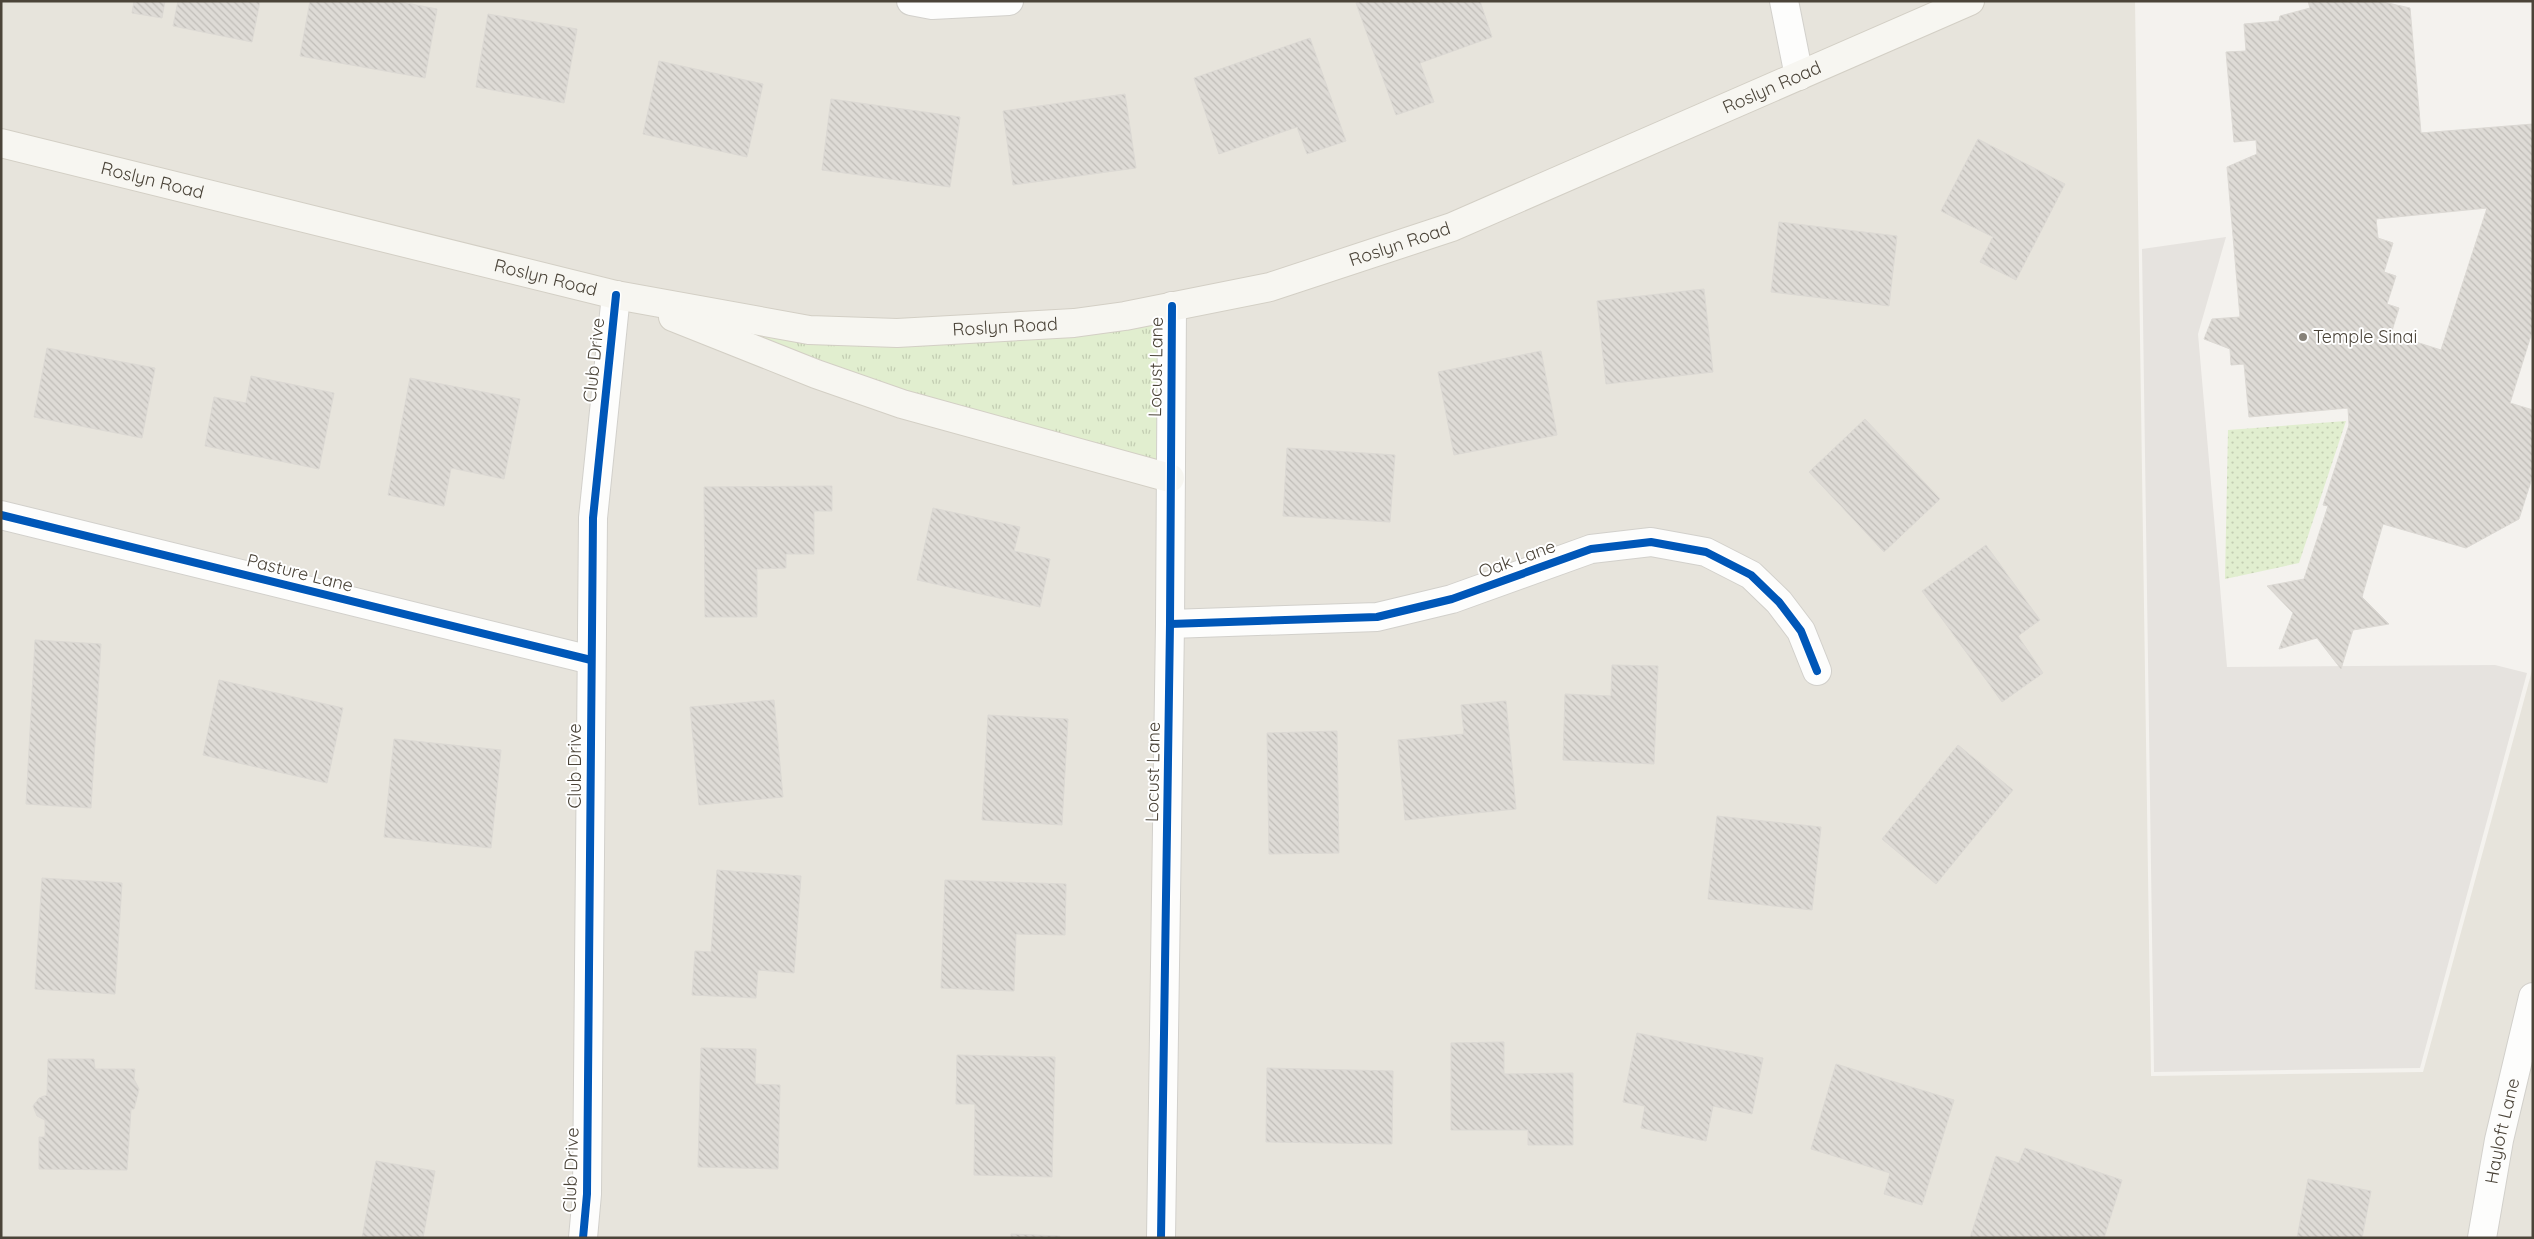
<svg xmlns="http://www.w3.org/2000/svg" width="2534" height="1239" font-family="Quicksand,sans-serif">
	<defs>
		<pattern id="grass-tufts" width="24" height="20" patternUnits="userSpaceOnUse" patternTransform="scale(1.25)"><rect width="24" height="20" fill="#e1eecf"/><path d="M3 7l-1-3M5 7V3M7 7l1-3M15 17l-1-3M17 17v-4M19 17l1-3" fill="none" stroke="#c3cdb2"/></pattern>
		<pattern id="park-dots" width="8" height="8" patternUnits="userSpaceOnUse" patternTransform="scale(1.25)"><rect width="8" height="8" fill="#e1eecf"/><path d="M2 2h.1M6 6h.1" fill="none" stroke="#c3cdb2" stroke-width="1.8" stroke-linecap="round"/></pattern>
		<pattern id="building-back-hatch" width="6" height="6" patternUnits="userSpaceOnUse" patternTransform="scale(1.25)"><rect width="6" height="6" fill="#dedbd6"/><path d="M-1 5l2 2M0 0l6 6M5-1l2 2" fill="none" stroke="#c0bdb8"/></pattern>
	</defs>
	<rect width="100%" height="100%" fill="#f4f2ee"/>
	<polygon fill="#e7e4dc" points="1,1 2135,1 2151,1076 2423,1072 2533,667 2533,1238 1,1238"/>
	<polygon fill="url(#grass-tufts)" points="616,295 809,330 1172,306 1170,478 902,404"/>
	<polygon fill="url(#park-dots)" points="2346,421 2299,563 2225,579 2228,430"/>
	<polygon fill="#e6e3df" points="2226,237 2198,334 2227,667 2495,665 2527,673 2420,1068 2154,1072 2142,249"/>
	<g fill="url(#building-back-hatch)" stroke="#dcd9d4" fill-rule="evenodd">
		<polygon points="134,1 165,1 162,18 132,13"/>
		<polygon points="178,1 260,1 252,42 173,26"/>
		<polygon points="310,1 396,1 437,9 425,78 300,56"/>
		<polygon points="1361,1 1480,1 1492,37 1420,63 1434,102 1396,115 1356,3"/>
		<path d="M2308,1H2379L2410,8L2421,133L2533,124V329L2510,403L2533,410V475L2519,519L2466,548L2383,524L2362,597L2389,624L2353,630L2341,669L2317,638L2279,649L2293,613L2267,586L2304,579L2328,506L2323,505L2349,425L2348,408L2249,417L2244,364L2231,365L2230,349L2204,339L2212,319L2240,317L2227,167L2257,154L2256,140L2234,142L2226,52L2246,51L2244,24L2279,21L2280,16L2310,8ZM2487,208L2441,350L2391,334L2399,308L2387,304L2396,276L2384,272L2393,243L2378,238L2376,219Z"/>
		<polygon points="488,14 577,29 564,103 476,87"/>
		<polygon points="1310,38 1346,141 1307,154 1297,127 1219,154 1194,78"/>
		<polygon points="659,61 763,84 747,157 643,134"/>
		<polygon points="1125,94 1136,168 1013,185 1003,111"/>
		<polygon points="831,99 960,117 950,187 822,170"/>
		<polygon points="1978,139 2065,184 2016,280 1980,262 1993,237 1941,211"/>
		<polygon points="1779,222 1897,236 1889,306 1771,292"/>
		<polygon points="1704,289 1713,372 1606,384 1597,301"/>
		<polygon points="47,348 155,368 142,438 34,417"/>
		<polygon points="1541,351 1557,435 1454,455 1438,372"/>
		<polygon points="251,376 334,393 319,469 205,446 214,397 246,403"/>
		<polygon points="410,378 520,399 504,479 451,468 444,506 388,495"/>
		<polygon points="1865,419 1940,499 1884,552 1809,472"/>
		<polygon points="1287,448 1395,455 1390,522 1283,516"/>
		<polygon points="832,486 832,511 814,511 814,554 786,554 786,568 757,569 757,617 705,617 704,487"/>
		<polygon points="933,508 1020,527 1014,551 1050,559 1040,607 917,580"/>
		<polygon points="1986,545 2040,620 2018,636 2043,673 2002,702 1922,591"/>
		<polygon points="35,640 101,644 91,808 26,804"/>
		<polygon points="1612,665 1658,666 1654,764 1563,760 1565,694 1611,696"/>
		<polygon points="219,680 343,708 327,783 203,755"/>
		<polygon points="774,700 783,797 699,805 690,707"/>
		<polygon points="1506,701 1516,809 1405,820 1398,740 1464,734 1461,705"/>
		<polygon points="988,715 1068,719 1062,825 982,820"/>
		<polygon points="1337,731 1339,853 1269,854 1267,733"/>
		<polygon points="394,739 501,750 491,848 384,837"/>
		<polygon points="1958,745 2013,790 1936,884 1882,839"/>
		<polygon points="1717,816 1821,827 1812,910 1708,899"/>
		<polygon points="717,870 801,876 794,973 758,970 756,998 692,995 695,951 711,952"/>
		<polygon points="42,878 122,883 115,994 35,989"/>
		<polygon points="945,880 1066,884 1065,935 1016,934 1014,991 941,988"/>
		<polygon points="1637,1033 1763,1058 1752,1114 1713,1106 1706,1141 1641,1128 1645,1106 1623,1102"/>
		<polygon points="1504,1042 1504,1074 1573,1073 1573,1145 1528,1145 1528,1130 1451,1130 1451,1043"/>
		<polygon points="701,1048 756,1049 755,1084 780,1085 778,1169 698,1167"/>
		<polygon points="957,1055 1055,1057 1052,1177 974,1175 975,1104 956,1104"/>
		<polygon points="48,1059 94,1059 95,1069 135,1069 134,1079 139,1089 134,1109 131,1109 127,1170 39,1169 39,1137 45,1137 45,1120 37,1116 33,1106 39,1098 47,1095"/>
		<polygon points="1836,1064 1954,1100 1922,1205 1884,1194 1890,1173 1811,1149"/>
		<polygon points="1267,1068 1393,1071 1392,1144 1266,1142"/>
		<polygon points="2025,1148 2122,1180 2104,1238 1970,1238 1996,1156 2019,1163"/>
		<polygon points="376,1161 435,1171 423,1238 362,1238"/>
		<polygon points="2308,1179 2371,1191 2362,1238 2297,1238"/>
		<polygon points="1011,1234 1060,1236 1059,1238 1011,1238"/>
	</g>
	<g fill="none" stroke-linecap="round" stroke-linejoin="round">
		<defs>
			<g id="minor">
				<polyline points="911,1 932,5 1009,1"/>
				<polyline points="1784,1 1799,76"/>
				<polyline points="1,515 591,660"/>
				<polyline points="1170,624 1377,617 1452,599 1591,549 1651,542 1706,552 1751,575 1779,602 1801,631 1817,671"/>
				<polyline points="583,1238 587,1194 593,518 616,295"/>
				<path id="s1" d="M2482,1238L2499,1140L2533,997"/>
			</g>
			<polyline id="tertiary" points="1161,1238 1170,624 1172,306"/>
			<g id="secondary">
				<path id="s2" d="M1,143L616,295L809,330L897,333L1074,323L1125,316L1270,287L1452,227L1970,1"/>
				<polyline points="673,317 816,374 902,404 1170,478"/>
			</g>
		</defs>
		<use href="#minor" stroke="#d2d0cb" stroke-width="30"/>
		<use href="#tertiary" stroke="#d2d0cb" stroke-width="30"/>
		<use href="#secondary" stroke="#d3cfc5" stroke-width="30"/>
		<use href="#minor" stroke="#fdfdfc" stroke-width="28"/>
		<use href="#tertiary" stroke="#fdfdfc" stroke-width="28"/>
		<use href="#secondary" stroke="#f7f6f1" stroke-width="28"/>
		<defs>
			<g id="cycleway">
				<polyline points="1,515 591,660"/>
				<polyline points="1170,624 1377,617 1452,599 1591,549 1651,542 1706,552 1751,575 1779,602 1801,631 1817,671"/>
				<polyline points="583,1238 587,1194 593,518 616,295"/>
				<polyline points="1161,1238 1170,624 1172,306"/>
			</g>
		</defs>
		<use href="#cycleway" stroke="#fff" stroke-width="11"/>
		<use href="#cycleway" stroke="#0057b8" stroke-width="8"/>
	</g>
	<circle fill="#868178" stroke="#fff" stroke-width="2" cx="2303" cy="337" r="5"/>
	<g text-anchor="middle" stroke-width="4" stroke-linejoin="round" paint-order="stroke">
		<g font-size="18" fill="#4b4439" stroke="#fff">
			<text dy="6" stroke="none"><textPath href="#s2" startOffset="1835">Roslyn Road</textPath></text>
			<text dy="6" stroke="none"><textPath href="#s2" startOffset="156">Roslyn Road</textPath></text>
			<text dy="6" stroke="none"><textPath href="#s2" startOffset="1431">Roslyn Road</textPath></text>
			<text dy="6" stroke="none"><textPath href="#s2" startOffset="561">Roslyn Road</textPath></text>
			<text dy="6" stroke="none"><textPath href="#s2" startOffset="1026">Roslyn Road</textPath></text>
			<text transform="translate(594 360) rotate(-84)" y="6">Club Drive</text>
			<text transform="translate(1156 367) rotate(-89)" y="6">Locust Lane</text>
			<text transform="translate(1517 559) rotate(-20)" y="6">Oak Lane</text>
			<text transform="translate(300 573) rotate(14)" y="6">Pasture Lane</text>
			<text transform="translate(575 766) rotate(-90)" y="6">Club Drive</text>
			<text transform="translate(1153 772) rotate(-89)" y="6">Locust Lane</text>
			<text dy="6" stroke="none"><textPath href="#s1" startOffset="109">Hayloft Lane</textPath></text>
			<text transform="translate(571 1170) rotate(-88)" y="6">Club Drive</text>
		</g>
		<g font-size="18" fill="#4b4439" stroke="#fff" text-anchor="start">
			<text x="2313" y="343">Temple Sinai</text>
		</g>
	</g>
	<rect width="2534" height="1239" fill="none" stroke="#4b4439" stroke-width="5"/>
</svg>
